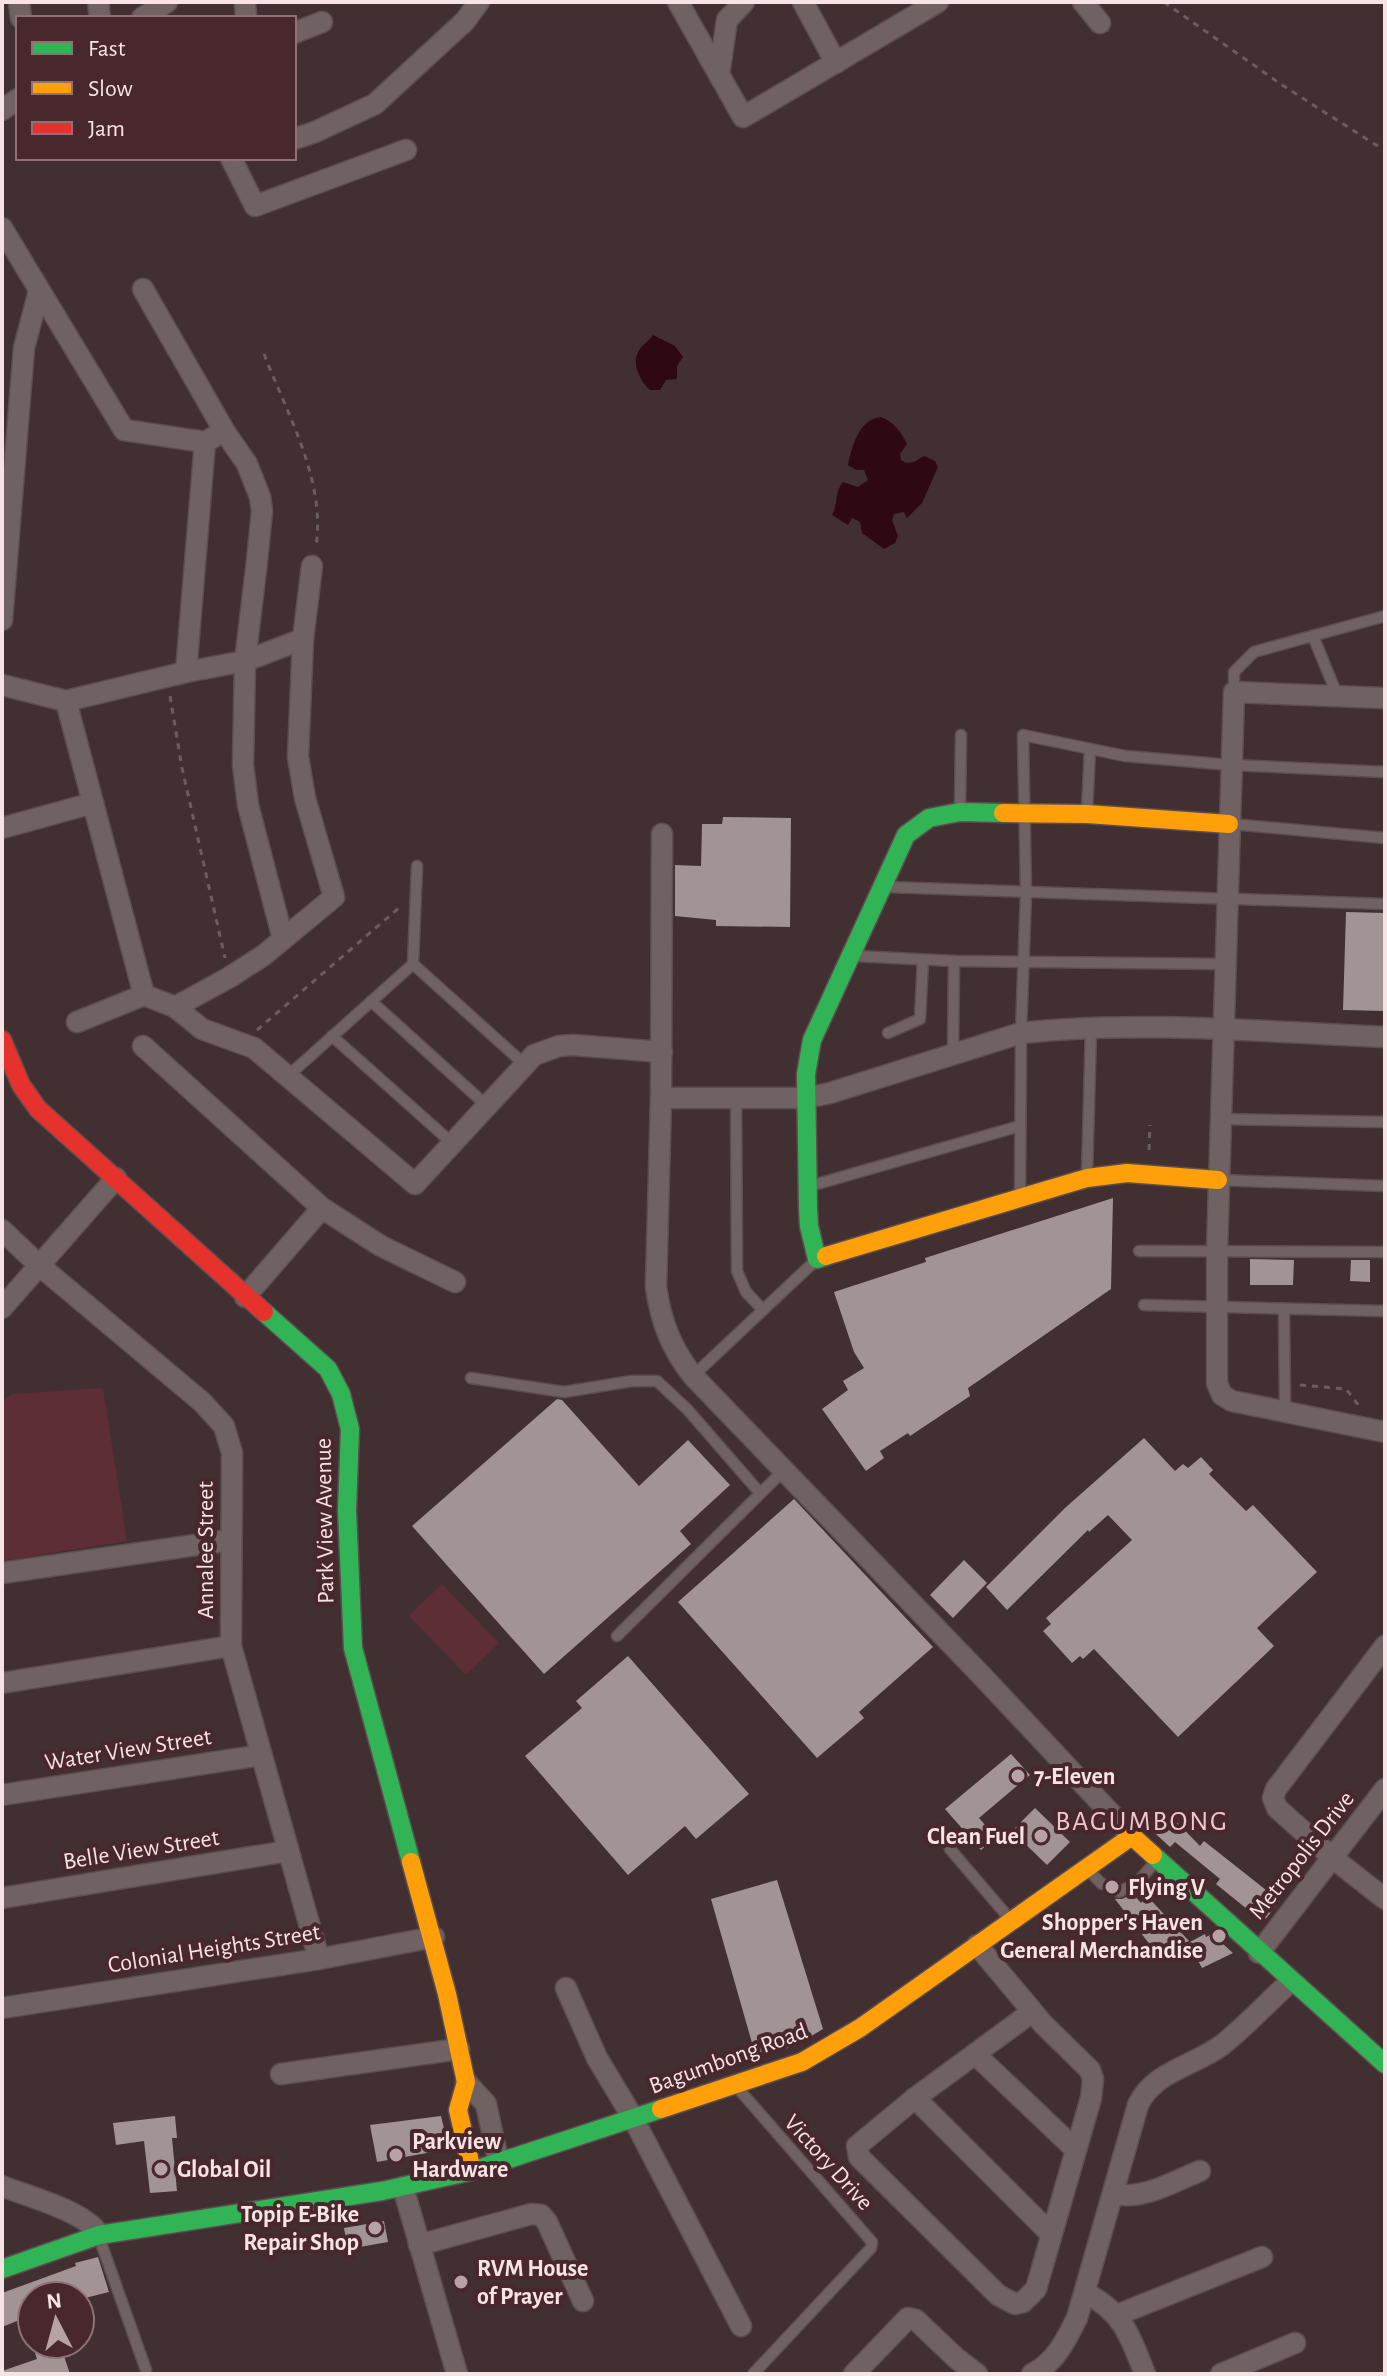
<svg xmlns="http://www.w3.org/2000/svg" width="1387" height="2376" font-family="'Alegreya Sans',sans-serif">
	<rect width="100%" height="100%" fill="#412f32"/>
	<g fill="#5d2e35">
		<polygon points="103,1388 127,1541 2,1561 2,1401 12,1394"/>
		<polygon points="442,1584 499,1643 466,1675 409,1616"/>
	</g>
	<g fill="#2f0911">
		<path d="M653,335L675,346L683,357L677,366V379L666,380L660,390H650C640,381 630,362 640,349C643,344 650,340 653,335Z"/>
		<path d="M881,417C894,422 901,432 907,444L900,454L901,460L906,463L914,462L924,456L935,461L938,467L922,503L907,518L904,512L894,514L892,520L898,536L895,543L884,549L862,533L860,522L852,518L848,525L832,515C838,504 835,491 843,482L858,487L868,480L864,470H856L848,465C852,446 859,419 881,417Z"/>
	</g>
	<g fill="#a29395">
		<polygon points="723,817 791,818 790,927 716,926 716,920 675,916 675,865 701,866 702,824 722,824"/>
		<polygon points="1346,912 1385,913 1385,1011 1343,1010"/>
		<polygon points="1113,1198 1111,1289 968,1388 970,1396 910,1436 908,1433 880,1451 884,1458 866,1471 822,1409 848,1390 843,1381 864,1368 854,1352 834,1292 926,1262 925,1258"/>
		<polygon points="1250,1259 1294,1260 1293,1285 1250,1285"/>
		<polygon points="1351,1260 1370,1260 1370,1282 1350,1281"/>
		<polygon points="557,1399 562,1400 639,1486 688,1440 730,1485 680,1531 691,1544 544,1674 412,1526"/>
		<polygon points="1144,1438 1175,1471 1183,1464 1188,1468 1201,1457 1213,1470 1209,1474 1246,1511 1253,1505 1317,1572 1257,1628 1274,1646 1178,1737 1094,1649 1083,1659 1080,1656 1072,1663 1043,1631 1051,1624 1046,1618 1132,1540 1108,1515 1089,1532 1088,1530 1007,1610 986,1587 1065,1508"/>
		<polygon points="794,1499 933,1647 859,1712 864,1718 817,1758 678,1602"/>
		<polygon points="964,1560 987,1583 953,1618 930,1595"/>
		<polygon points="628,1656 749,1794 696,1839 685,1826 628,1875 525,1756 582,1708 576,1701"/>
		<polygon points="1011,1754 1030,1775 979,1818 996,1837 981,1850 945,1809"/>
		<polygon points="1035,1808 1070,1842 1047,1865 1012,1831"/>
		<polygon points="1164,1809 1200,1846 1204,1841 1280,1901 1263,1922 1216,1884 1220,1879 1175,1842 1170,1847 1147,1826"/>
		<polygon points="777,1880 823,2029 795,2046 756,2057 711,1899"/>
		<polygon points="1133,1894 1141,1903 1147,1896 1189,1941 1157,1954 1115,1899 1122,1899"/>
		<polygon points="1205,1934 1206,1937 1212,1934 1233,1953 1202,1968 1188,1943"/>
		<polygon points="175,2116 177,2138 172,2138 177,2191 150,2193 144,2141 116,2145 113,2123"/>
		<polygon points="441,2116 449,2149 377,2162 370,2125"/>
		<polygon points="384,2221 388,2242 348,2249 344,2228"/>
		<polygon points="98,2257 109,2292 85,2298 84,2296 32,2296 32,2315 2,2327 2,2293 76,2266 75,2263"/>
		<polygon points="32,2344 60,2344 70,2374 2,2374 2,2371 37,2359"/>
	</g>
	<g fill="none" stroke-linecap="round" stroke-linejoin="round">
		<defs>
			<g id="lane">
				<polyline points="1313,636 1338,697"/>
				<polyline points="1234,692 1234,672 1254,652 1385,616"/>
				<polyline points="960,809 961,735"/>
				<polyline points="1087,811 1090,749"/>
				<polyline points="1231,824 1385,838"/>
				<polyline points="887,887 1385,904"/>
				<polyline points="855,956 954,961 1224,964"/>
				<polyline points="413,964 523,1063"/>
				<polyline points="371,1001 486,1105"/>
				<polyline points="888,1033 920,1019 923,960"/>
				<polyline points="332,1036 452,1143"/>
				<polyline points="953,1055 954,961"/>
				<polyline points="288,1076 413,964 417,866"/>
				<polyline points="736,1100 737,1271 746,1292 763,1310"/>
				<polyline points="1220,1119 1385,1122"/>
				<polyline points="1087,1176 1091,1028"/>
				<polyline points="1220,1180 1385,1186"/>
				<polyline points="810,1186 1020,1126"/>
				<polyline points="1020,1196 1021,1033 1026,892 1023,735 1125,756 1231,765 1385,772"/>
				<polyline points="1139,1251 1385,1252"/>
				<polyline points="1144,1305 1385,1311"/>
				<polyline points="1284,1309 1285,1410"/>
				<polyline points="693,1376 814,1262"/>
				<polyline points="471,1378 564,1392 632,1381 657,1381 687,1409 760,1493"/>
				<polyline points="617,1636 784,1470"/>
				<polyline points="950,1849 1009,1918"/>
				<polyline points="1087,1869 1102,1884"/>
				<polyline points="1119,1892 1137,1883 1156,1861"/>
				<polyline points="736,2086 872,2242 871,2248 753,2374"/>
				<polyline points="100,2240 146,2370"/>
			</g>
			<g id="street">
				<polyline points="19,2 21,18"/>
				<polyline points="98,2 100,18"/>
				<polyline points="245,2 246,18"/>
				<polyline points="678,2 743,117 938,2"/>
				<polyline points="803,2 836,63"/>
				<polyline points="1083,2 1100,23"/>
				<polyline points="142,18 167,2"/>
				<polyline points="294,33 322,22"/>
				<polyline points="719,75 727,20 744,2"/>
				<polyline points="2,110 18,99"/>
				<polyline points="294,139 315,132 375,104 465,21 479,2"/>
				<polyline points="231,158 255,206 406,150"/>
				<polyline points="2,228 124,430 205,442"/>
				<polyline points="143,289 225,432 247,464 260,497 262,511 257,561 245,661 243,765 248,805 283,939"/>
				<polyline points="2,620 24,348 39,291"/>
				<polyline points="186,672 205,442 214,437"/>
				<polyline points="2,685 66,701 186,672 245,661 303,639"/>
				<polyline points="1385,698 1234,692 1217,1250 1217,1383 1222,1395 1232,1401 1385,1432"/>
				<polyline points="66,701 144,995"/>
				<polyline points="2,828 93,803"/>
				<path d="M662,834L661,1098L656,1287C661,1322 671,1348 693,1376L983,1677L1132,1836"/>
				<polyline points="175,1007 230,977 264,955 334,897 305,798 298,757 303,639 312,566"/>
				<polyline points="77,1022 144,995 175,1007 202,1029 254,1048 415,1184 534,1055 559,1046 573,1045 662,1052"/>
				<polyline points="143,1046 322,1208 381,1246 455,1282"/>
				<path d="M661,1098H806L830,1093L1021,1033C1137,1020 1268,1032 1385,1037"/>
				<polyline points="2,1230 40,1266 202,1402 224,1426 232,1453 231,1646 319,1959"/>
				<polyline points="245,1297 322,1208"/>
				<polyline points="2,1308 116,1178"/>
				<polyline points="2,1573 230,1540"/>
				<polyline points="1385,1646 1276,1789 1273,1798 1277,1808 1334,1859 1385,1899"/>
				<polyline points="2,1683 231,1646"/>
				<polyline points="2,1795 261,1755"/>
				<polyline points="2,1898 288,1851"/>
				<polyline points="977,1945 1043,2024 1090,2070 1093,2079 1091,2098 1036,2289 1023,2302 1015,2304 998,2295 859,2157 857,2146 915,2098 1032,2012"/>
				<polyline points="1259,1953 1385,1789"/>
				<polyline points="566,1988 597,2058 633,2118 741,2326"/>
				<polyline points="2,2008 319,1959 434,1937"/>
				<polyline points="975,2054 1076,2150"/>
				<polyline points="281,2074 459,2049"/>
				<polyline points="466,2082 486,2104 499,2164"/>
				<polyline points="915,2098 1050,2233"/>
				<path d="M2,2186C26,2196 88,2212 99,2235"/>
				<polyline points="403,2187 457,2374"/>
				<path d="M1115,2194C1144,2200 1172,2182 1200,2171"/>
				<polyline points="419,2245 531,2214 541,2215 547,2222 583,2301"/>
				<path d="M1086,2293C1124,2313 1130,2336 1145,2374"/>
				<polyline points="1117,2315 1262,2257"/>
				<polyline points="854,2374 908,2318 916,2320 956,2358 977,2374"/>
				<path d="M1032,2374C1055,2363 1066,2340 1077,2318L1138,2105C1154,2071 1194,2066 1222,2045C1246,2026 1268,2002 1291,1981"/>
				<polyline points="1221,2374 1295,2343"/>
			</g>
			<g id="fast">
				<polyline points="826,1256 817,1259 809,1226 808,1208 806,1074 812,1040 906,835 929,818 960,812 1003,813"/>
				<polyline points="264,1312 328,1369 341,1394 350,1429 347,1510 353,1648 411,1862"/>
				<polyline points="1153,1855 1385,2064"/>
				<polyline points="2,2269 99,2235 382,2191 472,2171 661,2109"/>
			</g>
			<g id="slow">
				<polyline points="1003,813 1087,814 1229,824"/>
				<polyline points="826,1256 1087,1178 1127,1173 1218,1180"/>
				<polyline points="411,1862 447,1994 466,2082 458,2110 472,2171"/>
				<polyline points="661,2109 802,2062 860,2028 1132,1836 1153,1855"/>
			</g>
			<polyline id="jam" points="2,1040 21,1085 38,1109 264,1312"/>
		</defs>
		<use href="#lane" stroke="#5d4d4f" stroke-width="13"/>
		<use href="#street" stroke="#5d4d4f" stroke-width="23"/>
		<use href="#fast" stroke="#5d4d4f" stroke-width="21"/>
		<use href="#slow" stroke="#5d4d4f" stroke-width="21"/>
		<use href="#jam" stroke="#5d4d4f" stroke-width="21"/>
		<g stroke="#6b5e5f" stroke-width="3" stroke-dasharray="6 6" stroke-linecap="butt">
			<polyline points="1164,2 1282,85 1376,145 1385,146"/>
			<path d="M264,354C287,414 326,480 316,547"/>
			<polyline points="170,696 182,768 225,958"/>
			<polyline points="257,1030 400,907"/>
			<polyline points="1149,1150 1150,1125"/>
			<polyline points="1300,1385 1346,1389 1360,1407"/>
		</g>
		<use href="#lane" stroke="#706263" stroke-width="10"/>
		<use href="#street" stroke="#706263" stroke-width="20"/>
		<use href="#fast" stroke="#30b455" stroke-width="18"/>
		<use href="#slow" stroke="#ff9f0a" stroke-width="18"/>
		<use href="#jam" stroke="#e5322d" stroke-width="18"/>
	</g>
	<g fill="#b7a3a6" stroke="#48282c" stroke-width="3">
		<circle cx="1018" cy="1776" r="8"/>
		<circle cx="1041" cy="1836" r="8"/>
		<circle cx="1112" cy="1887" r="8"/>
		<circle cx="1219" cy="1936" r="8"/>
		<circle cx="396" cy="2155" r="8"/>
		<circle cx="161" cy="2169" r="8"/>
		<circle cx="375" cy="2228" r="8"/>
		<circle cx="461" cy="2282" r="8"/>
	</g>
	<g text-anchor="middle" stroke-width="8" stroke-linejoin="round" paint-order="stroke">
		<g font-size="24" fill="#f7e2e4" stroke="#48282c">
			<text transform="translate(324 1521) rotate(-91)" y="8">Park View Avenue</text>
			<text transform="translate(205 1550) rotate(-90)" y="8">Annalee Street</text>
			<text transform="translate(128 1749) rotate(-9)" y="8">Water View Street</text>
			<text transform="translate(141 1849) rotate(-9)" y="8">Belle View Street</text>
			<text transform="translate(1301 1855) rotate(-52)" y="8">Metropolis Drive</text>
			<text transform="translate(214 1948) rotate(-9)" y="8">Colonial Heights Street</text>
			<text transform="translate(728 2058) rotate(-20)" y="8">Bagumbong Road</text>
			<text transform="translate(829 2162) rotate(48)" y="8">Victory Drive</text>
		</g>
		<g font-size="24" font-weight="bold" fill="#f7e2e4" stroke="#48282c" text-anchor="start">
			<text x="1034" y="1784">7-Eleven</text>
			<text x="1025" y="1844" text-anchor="end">Clean Fuel</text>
			<text x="1128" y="1895">Flying V</text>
			<text x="1203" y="1930" text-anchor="end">Shopper's Haven<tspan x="1203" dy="28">General Merchandise</tspan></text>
			<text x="412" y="2149">Parkview<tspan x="412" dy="28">Hardware</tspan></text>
			<text x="177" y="2177">Global Oil</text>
			<text x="359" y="2222" text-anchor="end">Topip E-Bike<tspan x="359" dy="28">Repair Shop</tspan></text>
			<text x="477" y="2276">RVM House<tspan x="477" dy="28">of Prayer</tspan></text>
		</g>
		<g font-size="28" letter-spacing="2" fill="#f0c7cb" stroke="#48282c">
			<text x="1142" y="1830">BAGUMBONG</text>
		</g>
	</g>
	<rect width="1387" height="2376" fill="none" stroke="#f7e2e4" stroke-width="8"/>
	<rect x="16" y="16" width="280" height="144" fill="#48282c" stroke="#8e7276" stroke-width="2"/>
	<rect x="32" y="42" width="40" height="12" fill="#30b455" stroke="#8e7276" stroke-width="2"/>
	<text x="88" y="56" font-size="24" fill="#f7e2e4">Fast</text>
	<rect x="32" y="82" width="40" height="12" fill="#ff9f0a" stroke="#8e7276" stroke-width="2"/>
	<text x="88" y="96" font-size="24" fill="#f7e2e4">Slow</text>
	<rect x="32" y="122" width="40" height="12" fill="#e5322d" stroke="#8e7276" stroke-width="2"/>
	<text x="88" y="136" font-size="24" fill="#f7e2e4">Jam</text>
	<g transform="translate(56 2320) rotate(354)"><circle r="38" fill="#48282c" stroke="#8e7276" stroke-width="2"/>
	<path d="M0-6L14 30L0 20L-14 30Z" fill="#b7a3a6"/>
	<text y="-12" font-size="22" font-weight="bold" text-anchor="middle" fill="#f7e2e4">N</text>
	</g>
</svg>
